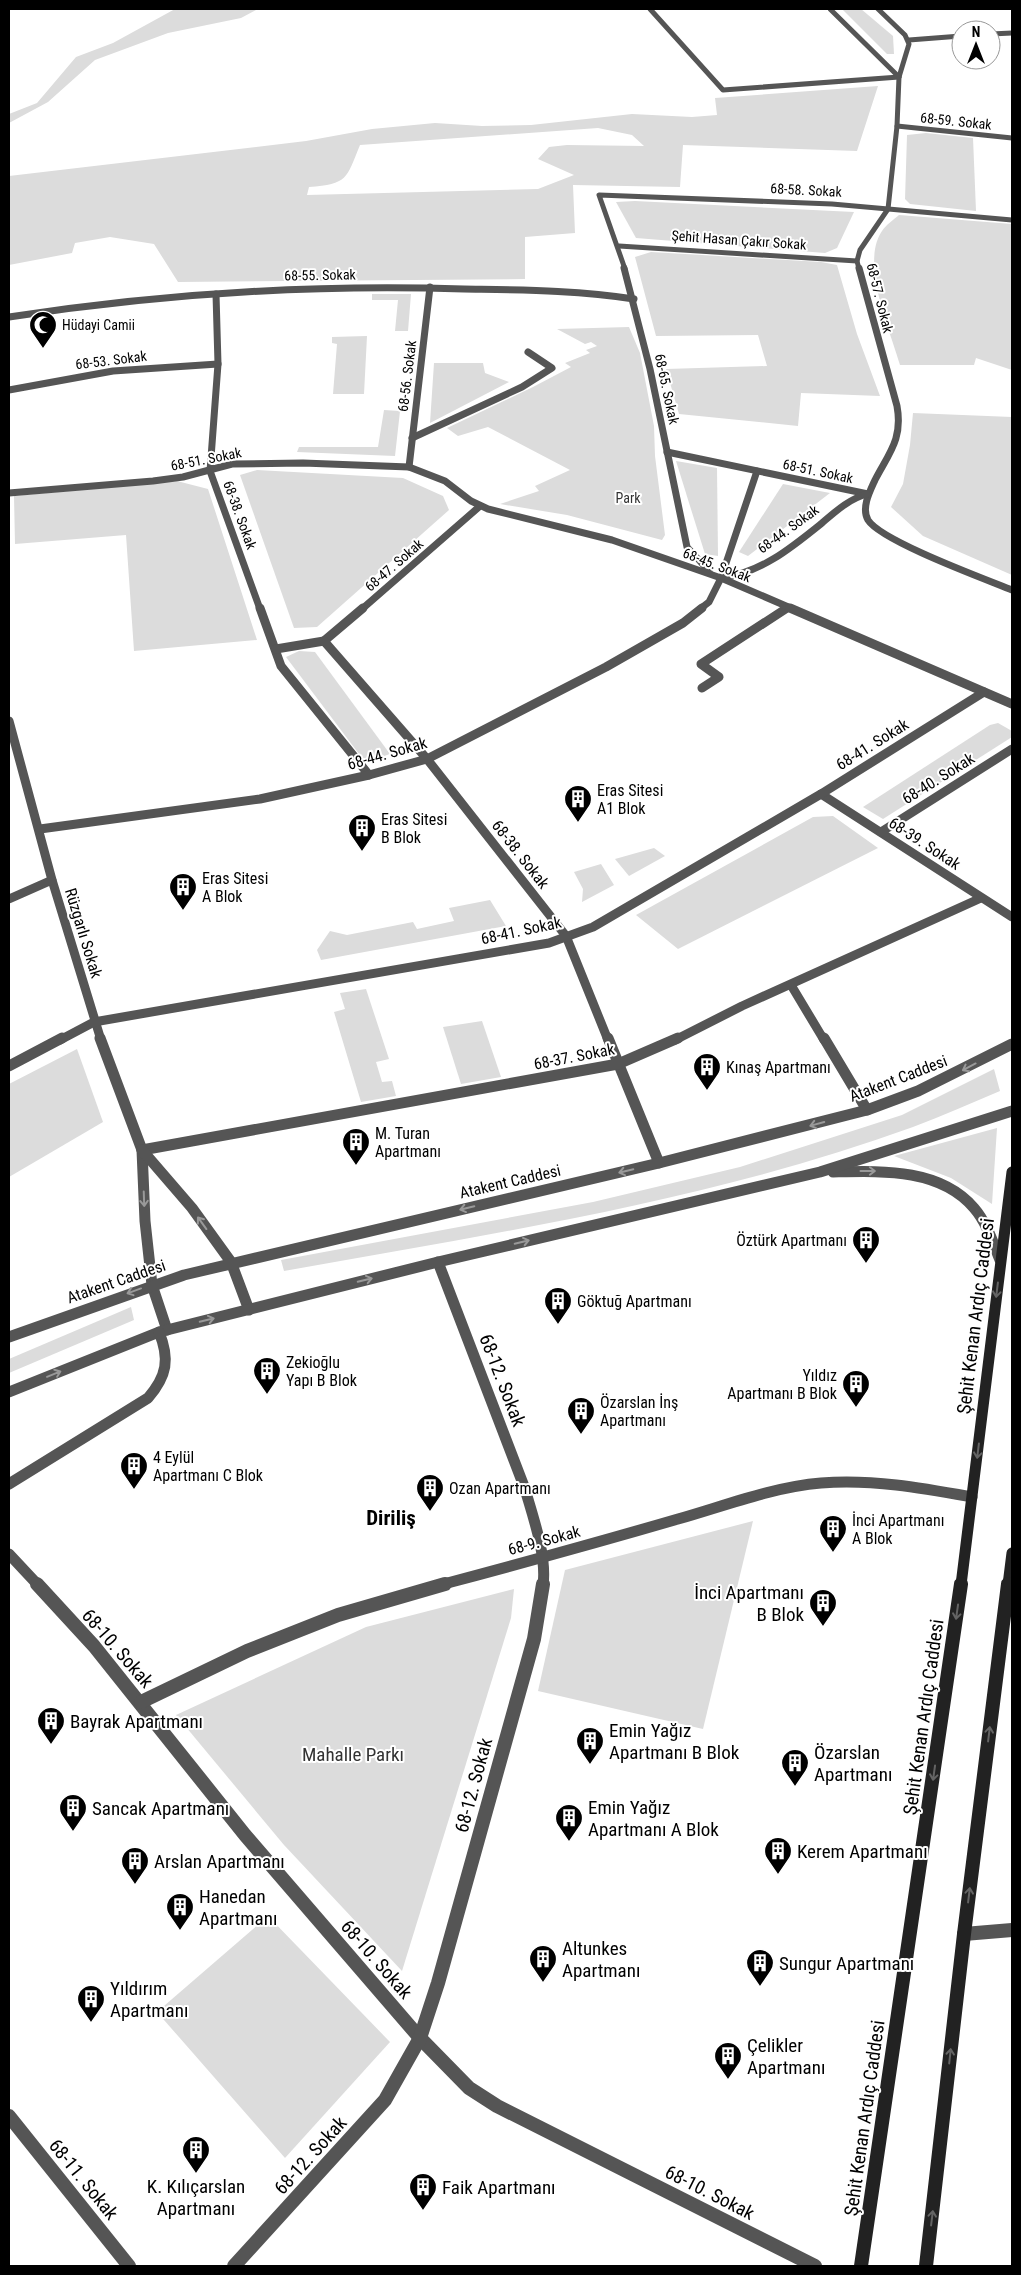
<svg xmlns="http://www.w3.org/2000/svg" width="1021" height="2275" font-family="'Roboto Condensed',sans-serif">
	<rect width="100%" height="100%" fill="#fff"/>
	<g fill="#dcdcdc" fill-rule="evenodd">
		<polygon points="175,9 258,9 241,18 168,33 95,60 48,102 9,123 9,114 37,103 76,57 113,43"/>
		<polygon points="842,9 861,9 893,36 894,54 887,54"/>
		<path d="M878,86L857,151L683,145L680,187L573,185L575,233L525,237V279L178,282L154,244L110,237L75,243L72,253L9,265V176L306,141L372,129L435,123L482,126L531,125L632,114L692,117L717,115L715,98ZM598,128L632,135L644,146L567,145L549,147L538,159L574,175L538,189L307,195L309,187C348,184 346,179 360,145Z"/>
		<polygon points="926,133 973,138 976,211 910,204 905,199 907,135"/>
		<polygon points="635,201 854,212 837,248 825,253 636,238 616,202"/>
		<path d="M899,215L1012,224V370L976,358L974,365H900C890,330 860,263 882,231C886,225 893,220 899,215Z"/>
		<polygon points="651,252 821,262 837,265 857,334 880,396 801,393 798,426 679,414 666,369 767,366 758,335 656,336 635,257"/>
		<polygon points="372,294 411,294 408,331 395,331 398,300 372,300"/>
		<polygon points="629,327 640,353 654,426 655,456 665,535 662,540 567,515 500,504 539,491 535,486 570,470 488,427 458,436 447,428 533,387 571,367 565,363 590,353 586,350 597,346 591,342 585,344 557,329"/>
		<polygon points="367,336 364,394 333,394 337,344 332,343 332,337"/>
		<polygon points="434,363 483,363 485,373 509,382 430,423"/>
		<polygon points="384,410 400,411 395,456 297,452 299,447 378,447"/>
		<polygon points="913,413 1012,417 1012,575 923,536 891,507 903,484 910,445"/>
		<polygon points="676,461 717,468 718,556 705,554"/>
		<polygon points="257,470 403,478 443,496 449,510 317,627 294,628 240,475"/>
		<polygon points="177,481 208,489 257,640 134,651 126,535 15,544 14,496"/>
		<polygon points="783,484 830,493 748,556 739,552"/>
		<polygon points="299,651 315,652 390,754 378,758 362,758 286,657"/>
		<polygon points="998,723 1012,731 1012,737 883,819 863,807 990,725"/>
		<polygon points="833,816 878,848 678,949 636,915 813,817"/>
		<polygon points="654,848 665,856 629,876 615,859"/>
		<polygon points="601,864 614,885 582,902 583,889 574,872"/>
		<polygon points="490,900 506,926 321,960 317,950 330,931 347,935 413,922 417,929 454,921 449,908"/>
		<polygon points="366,989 389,1059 376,1062 382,1082 392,1081 396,1096 361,1102 334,1012 345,1009 340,993"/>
		<polygon points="482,1021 501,1077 461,1084 443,1027"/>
		<polygon points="77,1049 103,1122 9,1177 9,1084"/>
		<path d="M994,1069L1000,1091C971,1103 942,1116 913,1127C710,1201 495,1233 284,1271L281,1260L593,1202L740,1167L902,1115Z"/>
		<polygon points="997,1128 992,1204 951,1178 894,1156"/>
		<polygon points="131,1307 134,1320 9,1373 9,1359"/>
		<polygon points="753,1521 703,1729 538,1691 565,1570"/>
		<polygon points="514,1589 511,1618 402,1971 284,1845 176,1715 366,1627"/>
		<polygon points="268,1916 390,2042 285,2158 157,2012"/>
	</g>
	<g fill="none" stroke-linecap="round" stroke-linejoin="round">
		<g stroke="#555" stroke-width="7">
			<polyline points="412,438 522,387 552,368 528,352"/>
			<polyline points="721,578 757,471"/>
			<polyline points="785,609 787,608"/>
		</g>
		<polyline stroke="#555" stroke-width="9" points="702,688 719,677 701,664 787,608"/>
		<g stroke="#555" stroke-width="5">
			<polyline points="650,9 723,90 899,77"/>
			<polyline points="830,9 899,77"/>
			<polyline points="991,34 1012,33"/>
			<polyline points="909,40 961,36"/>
			<polyline points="897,126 1012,138"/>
			<polyline points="619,246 857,261"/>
			<polyline points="625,269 599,195 832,204 1012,220"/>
			<polyline points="859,269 857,261 860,250 888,209 897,126 899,77 909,44 905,35 878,9"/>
		</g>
		<g stroke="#555" stroke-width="7">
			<polyline points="624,268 650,369 687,547 709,571"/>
			<path d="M859,268L897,406C903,439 889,453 875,480C870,491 861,508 868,520C881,541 985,579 1012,590"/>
			<polyline points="216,294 218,364 210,471 260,609"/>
			<path d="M9,317C160,294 312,284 464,289C521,290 578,290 634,299"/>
			<polyline points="9,390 113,371 218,364"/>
			<polyline points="667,452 868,494"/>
			<polyline points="409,467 430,287"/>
			<polyline points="9,493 153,481 183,477 232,464 303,463 409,467 445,481 471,501 488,509 612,540 721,578 793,609"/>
			<path d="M722,578C762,572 791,548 822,523C836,511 849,499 867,494"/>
			<polyline points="362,609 480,506"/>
			<polyline points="700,609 709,602 721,578"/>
		</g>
		<g stroke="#555" stroke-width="9">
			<polyline points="260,608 281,666 369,775"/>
			<polyline points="790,608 1012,704"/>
			<polyline points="324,641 363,608"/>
			<polyline points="276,649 324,641 427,759 566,936 608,1040"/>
			<polyline points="9,721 52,880 101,1040"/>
			<polyline points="821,794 1012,917"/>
			<polyline points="40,829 260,799 369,775 427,759 606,667 683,623 702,608"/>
			<polyline points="881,832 1012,749"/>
			<polyline points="9,899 52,880"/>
			<polyline points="791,985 824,1040"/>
			<polyline points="60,1040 94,1022 549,943 593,927 821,794 984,692"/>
			<polyline points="675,1040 742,1006 981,898"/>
		</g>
		<g stroke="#555" stroke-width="11">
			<polyline points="100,1038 142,1150 145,1221 152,1285 167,1330"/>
			<polyline points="608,1038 659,1163"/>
			<polyline points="824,1038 867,1110"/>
			<polyline points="9,1066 62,1038"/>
			<polyline points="142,1150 618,1064 678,1038"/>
			<polyline points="142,1150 192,1208 231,1262 249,1310"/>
			<path d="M833,1172C881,1171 940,1168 974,1208C987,1223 993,1243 1000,1260"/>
			<path d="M438,1262L525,1489C533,1517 547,1556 543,1585"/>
			<polyline points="9,1337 184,1275 659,1163 867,1110 918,1091 1012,1044"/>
			<polyline points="9,1392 159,1332 438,1262 820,1172 1012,1111"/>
			<path d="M9,1484L148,1398C167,1376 170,1359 159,1332"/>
			<polyline points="9,1554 38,1585"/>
			<path d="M440,1585C519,1564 599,1542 678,1519C724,1506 773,1487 821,1483C873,1479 922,1488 972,1497"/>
		</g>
		<g stroke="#555" stroke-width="14">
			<polyline points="37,1584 94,1646 245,1835 420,2038 469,2088 497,2106 815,2266"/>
			<polyline points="141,1702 247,1651 338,1615 445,1584"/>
			<polyline points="964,1934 1012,1930"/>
			<polyline points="9,2116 129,2266"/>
			<polyline points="234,2266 385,2100 420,2038 438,1983 534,1639 543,1584"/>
		</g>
		<g stroke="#222" stroke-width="11">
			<polyline points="961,1585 1012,1172"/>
			<polyline points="1008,1585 1012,1553"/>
		</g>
		<g stroke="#222" stroke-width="14">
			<polyline points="861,2266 961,1584"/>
			<polyline points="926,2266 964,1934 1008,1584"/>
		</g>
	</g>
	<defs><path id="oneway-shaft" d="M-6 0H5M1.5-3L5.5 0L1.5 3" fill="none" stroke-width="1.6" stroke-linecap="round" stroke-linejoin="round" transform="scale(1.25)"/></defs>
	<g stroke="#999">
		<use href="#oneway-shaft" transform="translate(969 1067) rotate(152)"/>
		<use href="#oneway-shaft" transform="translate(817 1124) rotate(165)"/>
		<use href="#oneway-shaft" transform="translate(626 1171) rotate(167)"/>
		<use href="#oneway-shaft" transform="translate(868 1171)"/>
		<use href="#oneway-shaft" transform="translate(144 1199) rotate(88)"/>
		<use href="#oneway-shaft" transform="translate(467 1208) rotate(167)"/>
		<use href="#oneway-shaft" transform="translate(202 1223) rotate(-126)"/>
		<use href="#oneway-shaft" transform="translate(522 1242) rotate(-13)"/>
		<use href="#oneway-shaft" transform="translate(365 1280) rotate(-14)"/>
		<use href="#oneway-shaft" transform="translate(134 1291) rotate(160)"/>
		<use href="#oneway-shaft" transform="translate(207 1320) rotate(-14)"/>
		<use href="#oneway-shaft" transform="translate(54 1374) rotate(-22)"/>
	</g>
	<g stroke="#646464">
		<use href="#oneway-shaft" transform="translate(997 1290) rotate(97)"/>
		<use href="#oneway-shaft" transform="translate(978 1451) rotate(97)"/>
		<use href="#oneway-shaft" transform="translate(957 1612) rotate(98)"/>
		<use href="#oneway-shaft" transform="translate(989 1734) rotate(-83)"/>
		<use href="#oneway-shaft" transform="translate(934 1773) rotate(98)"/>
		<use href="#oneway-shaft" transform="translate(969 1895) rotate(-83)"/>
		<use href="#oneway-shaft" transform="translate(950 2056) rotate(-84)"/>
		<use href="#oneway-shaft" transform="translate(932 2218) rotate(-83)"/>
	</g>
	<defs>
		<symbol id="mosque-pin" viewBox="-11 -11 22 30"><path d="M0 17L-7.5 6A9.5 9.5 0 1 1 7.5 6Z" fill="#000" stroke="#fff"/><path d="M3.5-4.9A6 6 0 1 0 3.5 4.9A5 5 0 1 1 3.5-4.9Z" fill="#fff"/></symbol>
		<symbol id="building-pin" viewBox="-11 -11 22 30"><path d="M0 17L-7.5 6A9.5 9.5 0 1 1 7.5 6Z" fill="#000" stroke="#fff"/><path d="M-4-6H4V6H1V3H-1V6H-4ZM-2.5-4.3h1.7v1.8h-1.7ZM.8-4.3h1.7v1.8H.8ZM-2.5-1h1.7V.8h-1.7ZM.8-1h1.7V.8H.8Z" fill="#fff"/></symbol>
	</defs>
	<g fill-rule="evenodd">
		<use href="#mosque-pin" x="27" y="309" width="32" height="43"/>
		<use href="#building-pin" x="562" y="783" width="32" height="43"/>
		<use href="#building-pin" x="346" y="812" width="32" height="43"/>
		<use href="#building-pin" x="167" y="871" width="32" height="43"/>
		<use href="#building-pin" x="691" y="1051" width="32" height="43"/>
		<use href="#building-pin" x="340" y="1126" width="32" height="43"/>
		<use href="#building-pin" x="850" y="1224" width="32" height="43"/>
		<use href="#building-pin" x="542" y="1285" width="32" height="43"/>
		<use href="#building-pin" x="251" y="1355" width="32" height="43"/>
		<use href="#building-pin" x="840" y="1368" width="32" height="43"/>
		<use href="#building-pin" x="565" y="1395" width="32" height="43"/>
		<use href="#building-pin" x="118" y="1450" width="32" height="43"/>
		<use href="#building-pin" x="414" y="1472" width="32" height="43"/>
		<use href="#building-pin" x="817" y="1513" width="32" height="43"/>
		<use href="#building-pin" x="807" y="1587" width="32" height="43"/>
		<use href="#building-pin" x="35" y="1705" width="32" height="43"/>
		<use href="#building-pin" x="574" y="1725" width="32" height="43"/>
		<use href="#building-pin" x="779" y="1747" width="32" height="43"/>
		<use href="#building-pin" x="57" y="1792" width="32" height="43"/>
		<use href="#building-pin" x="553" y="1802" width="32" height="43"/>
		<use href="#building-pin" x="762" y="1835" width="32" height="43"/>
		<use href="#building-pin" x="119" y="1845" width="32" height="43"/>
		<use href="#building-pin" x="164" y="1891" width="32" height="43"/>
		<use href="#building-pin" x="527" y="1943" width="32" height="43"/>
		<use href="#building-pin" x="744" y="1947" width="32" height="43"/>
		<use href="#building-pin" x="75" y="1983" width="32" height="43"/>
		<use href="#building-pin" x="712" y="2040" width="32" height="43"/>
		<use href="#building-pin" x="180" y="2134" width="32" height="43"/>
		<use href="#building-pin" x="407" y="2171" width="32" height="43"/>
	</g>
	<g text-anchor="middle" stroke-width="4" stroke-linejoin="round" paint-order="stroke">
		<g font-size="14" fill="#000" stroke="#fff">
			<text transform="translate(956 121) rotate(6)" y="5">68-59. Sokak</text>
			<text transform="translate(806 190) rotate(3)" y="5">68-58. Sokak</text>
			<text transform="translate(739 240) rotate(4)" y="5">Şehit Hasan Çakır Sokak</text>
			<text transform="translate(320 275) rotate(-1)" y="5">68-55. Sokak</text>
			<text transform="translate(880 298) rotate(76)" y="5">68-57. Sokak</text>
			<text transform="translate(111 360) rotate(-7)" y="5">68-53. Sokak</text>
			<text transform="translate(407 376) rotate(-83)" y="5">68-56. Sokak</text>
			<text transform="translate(667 389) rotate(78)" y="5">68-65. Sokak</text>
			<text transform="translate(206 459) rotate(-11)" y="5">68-51. Sokak</text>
			<text transform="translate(818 471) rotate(12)" y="5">68-51. Sokak</text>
			<text transform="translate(240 515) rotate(70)" y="5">68-38. Sokak</text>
			<text transform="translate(788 529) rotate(-36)" y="5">68-44. Sokak</text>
			<text transform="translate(394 565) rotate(-41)" y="5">68-47. Sokak</text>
			<text transform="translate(717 565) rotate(21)" y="5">68-45. Sokak</text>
		</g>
		<g font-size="14" fill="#000" stroke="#fff" text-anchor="start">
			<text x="62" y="330">Hüdayi Camii</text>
		</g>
		<g font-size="14" fill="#333" stroke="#fff">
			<text x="628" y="503">Park</text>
		</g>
		<g font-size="16" fill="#000" stroke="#fff">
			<text transform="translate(872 744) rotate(-32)" y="6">68-41. Sokak</text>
			<text transform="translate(387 753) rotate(-16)" y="6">68-44. Sokak</text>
			<text transform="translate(938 778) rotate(-32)" y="6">68-40. Sokak</text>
			<text transform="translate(925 843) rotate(33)" y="6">68-39. Sokak</text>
			<text transform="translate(521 854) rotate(52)" y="6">68-38. Sokak</text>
			<text transform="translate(521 930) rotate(-12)" y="6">68-41. Sokak</text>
			<text transform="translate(84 933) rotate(73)" y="6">Rüzgarlı Sokak</text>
			<text transform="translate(574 1056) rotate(-11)" y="6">68-37. Sokak</text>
			<text transform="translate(898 1078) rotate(-21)" y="6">Atakent Caddesi</text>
			<text transform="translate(510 1181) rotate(-13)" y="6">Atakent Caddesi</text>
			<text transform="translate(116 1281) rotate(-19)" y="6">Atakent Caddesi</text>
			<text transform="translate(544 1540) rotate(-15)" y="6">68-9. Sokak</text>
		</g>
		<g font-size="16" fill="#000" stroke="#fff" text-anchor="start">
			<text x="597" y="796">Eras Sitesi<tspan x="597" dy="18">A1 Blok</tspan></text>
			<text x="381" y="825">Eras Sitesi<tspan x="381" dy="18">B Blok</tspan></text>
			<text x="202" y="884">Eras Sitesi<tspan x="202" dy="18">A Blok</tspan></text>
			<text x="726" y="1073">Kınaş Apartmanı</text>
			<text x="375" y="1139">M. Turan<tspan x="375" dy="18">Apartmanı</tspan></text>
			<text x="847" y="1246" text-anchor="end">Öztürk Apartmanı</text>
			<text x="577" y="1307">Göktuğ Apartmanı</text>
			<text x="286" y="1368">Zekioğlu<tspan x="286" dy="18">Yapı B Blok</tspan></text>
			<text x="837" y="1381" text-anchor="end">Yıldız<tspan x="837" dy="18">Apartmanı B Blok</tspan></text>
			<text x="600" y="1408">Özarslan İnş<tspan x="600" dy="18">Apartmanı</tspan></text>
			<text x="153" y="1463">4 Eylül<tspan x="153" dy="18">Apartmanı C Blok</tspan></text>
			<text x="449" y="1494">Ozan Apartmanı</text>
			<text x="852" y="1526">İnci Apartmanı<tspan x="852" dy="18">A Blok</tspan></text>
		</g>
		<g font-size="19" fill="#000" stroke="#fff">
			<text transform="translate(975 1316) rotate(-83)" y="7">Şehit Kenan Ardıç Caddesi</text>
			<text transform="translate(503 1380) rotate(69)" y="7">68-12. Sokak</text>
			<text transform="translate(118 1648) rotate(49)" y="7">68-10. Sokak</text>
			<text transform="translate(923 1717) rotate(-82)" y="7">Şehit Kenan Ardıç Caddesi</text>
			<text transform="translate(473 1785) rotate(-75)" y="7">68-12. Sokak</text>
			<text transform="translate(377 1959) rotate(49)" y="7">68-10. Sokak</text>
			<text transform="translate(864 2118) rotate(-82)" y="7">Şehit Kenan Ardıç Caddesi</text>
			<text transform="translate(310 2155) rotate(-48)" y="7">68-12. Sokak</text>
			<text transform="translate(84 2179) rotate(51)" y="7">68-11. Sokak</text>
			<text transform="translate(710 2192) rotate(27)" y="7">68-10. Sokak</text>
		</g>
		<g font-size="19" fill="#000" stroke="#fff" text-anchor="start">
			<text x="804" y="1599" text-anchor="end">İnci Apartmanı<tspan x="804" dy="22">B Blok</tspan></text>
			<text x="70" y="1728">Bayrak Apartmanı</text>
			<text x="609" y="1737">Emin Yağız<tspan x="609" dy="22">Apartmanı B Blok</tspan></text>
			<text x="814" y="1759">Özarslan<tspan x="814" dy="22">Apartmanı</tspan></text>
			<text x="588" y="1814">Emin Yağız<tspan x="588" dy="22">Apartmanı A Blok</tspan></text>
			<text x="92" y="1815">Sancak Apartmanı</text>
			<text x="797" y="1858">Kerem Apartmanı</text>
			<text x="154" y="1868">Arslan Apartmanı</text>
			<text x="199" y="1903">Hanedan<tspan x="199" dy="22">Apartmanı</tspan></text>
			<text x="562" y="1955">Altunkes<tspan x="562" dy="22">Apartmanı</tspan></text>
			<text x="779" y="1970">Sungur Apartmanı</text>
			<text x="110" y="1995">Yıldırım<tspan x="110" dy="22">Apartmanı</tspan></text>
			<text x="747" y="2052">Çelikler<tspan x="747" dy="22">Apartmanı</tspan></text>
			<text x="196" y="2193" text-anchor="middle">K. Kılıçarslan<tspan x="196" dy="22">Apartmanı</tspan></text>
			<text x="442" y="2194">Faik Apartmanı</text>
		</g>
		<g font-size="19" fill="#333" stroke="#fff">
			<text x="353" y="1761">Mahalle Parkı</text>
		</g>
		<g font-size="21" font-weight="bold" fill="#000" stroke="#fff">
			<text x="391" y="1525">Diriliş</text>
		</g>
	</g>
	<rect width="1021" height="2275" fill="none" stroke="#000000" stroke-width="20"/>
	<g transform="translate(976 45)"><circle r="24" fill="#ffffff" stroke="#999999"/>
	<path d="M0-4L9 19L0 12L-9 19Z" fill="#000000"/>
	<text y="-8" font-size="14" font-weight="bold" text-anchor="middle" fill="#000000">N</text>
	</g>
</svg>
